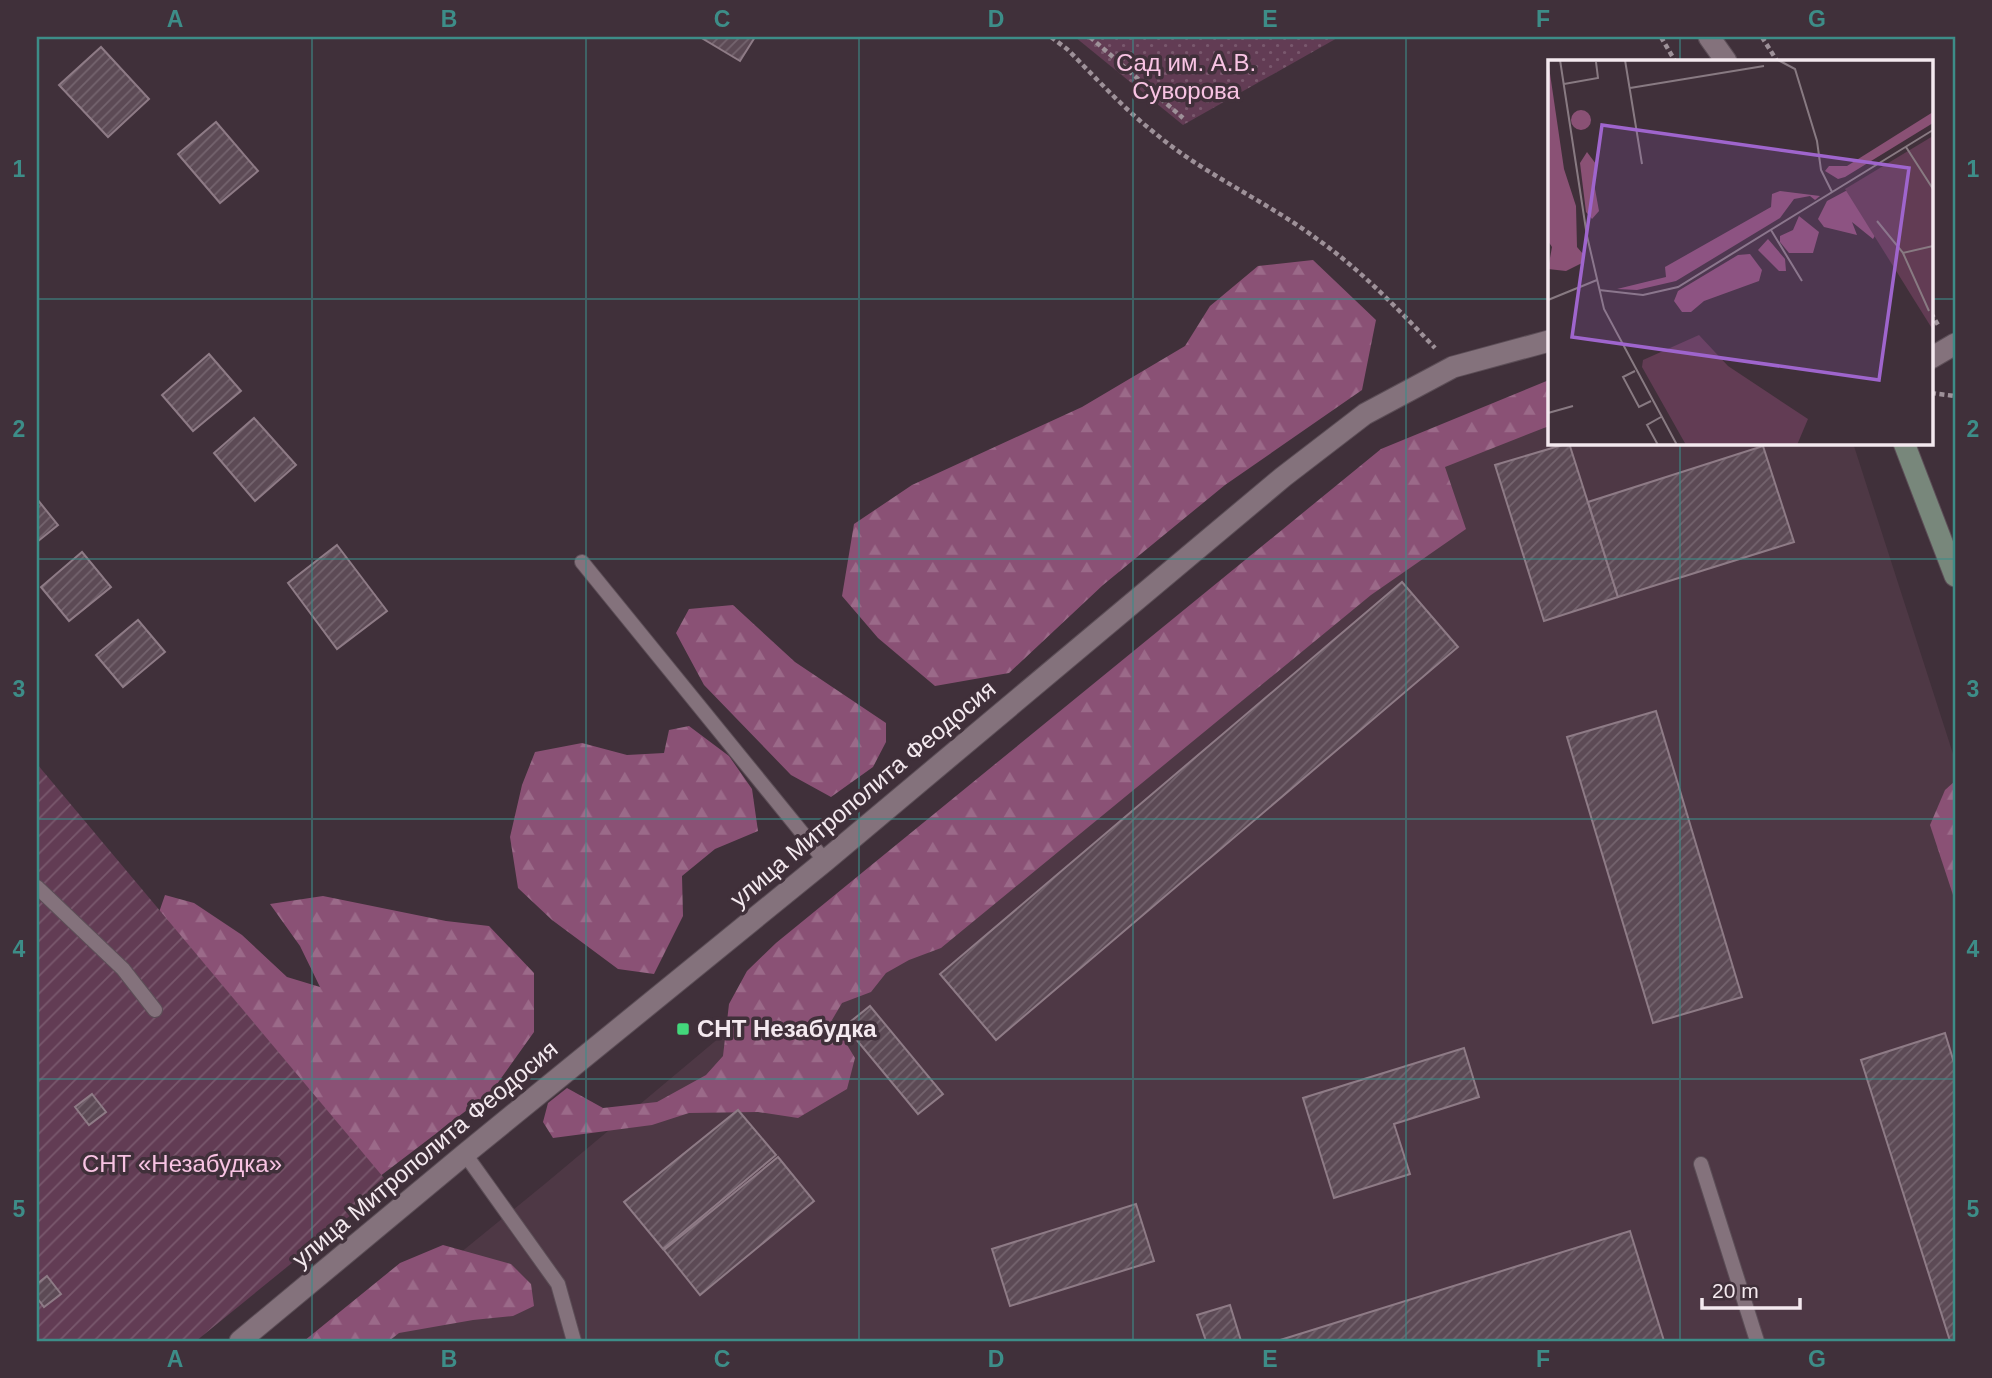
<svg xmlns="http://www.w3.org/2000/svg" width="1992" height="1378" font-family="Arial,sans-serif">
	<defs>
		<pattern id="grass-dots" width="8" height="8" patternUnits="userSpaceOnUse" patternTransform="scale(1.75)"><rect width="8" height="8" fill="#623c54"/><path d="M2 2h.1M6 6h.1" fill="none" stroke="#79586d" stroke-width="1.8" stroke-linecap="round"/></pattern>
		<pattern id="forest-firs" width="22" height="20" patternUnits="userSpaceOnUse" patternTransform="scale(1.75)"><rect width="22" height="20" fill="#8a5175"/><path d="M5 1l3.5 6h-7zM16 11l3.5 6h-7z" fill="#9b6a89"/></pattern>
		<pattern id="garden-furrows" width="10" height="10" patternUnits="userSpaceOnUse" patternTransform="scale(1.75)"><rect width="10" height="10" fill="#623c54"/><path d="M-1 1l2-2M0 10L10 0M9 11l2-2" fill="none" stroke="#79586d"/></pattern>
		<pattern id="building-hatch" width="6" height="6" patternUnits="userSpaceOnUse" patternTransform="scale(1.75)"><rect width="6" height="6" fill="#5c4a55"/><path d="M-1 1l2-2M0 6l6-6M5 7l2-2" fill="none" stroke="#74646e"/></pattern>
	</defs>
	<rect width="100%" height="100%" fill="#40303a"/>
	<polygon fill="#4e3845" points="1549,392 1549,443 1853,443 1955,760 1955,1341 352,1341 546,1183 1395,471"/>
	<polygon fill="url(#grass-dots)" points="1075,37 1339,37 1183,125"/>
	<g fill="url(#forest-firs)">
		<polygon points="1313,260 1376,320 1362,390 1225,485 1103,585 1009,673 935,686 878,638 842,596 854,524 912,485 1082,407 1185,346 1210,306 1258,266"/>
		<polygon points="1549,380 1549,426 1445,467 1466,529 1371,595 941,948 909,960 886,973 871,992 842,1003 832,1020 855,1058 847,1089 798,1118 758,1112 689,1113 652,1125 553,1138 543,1122 548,1103 567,1088 603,1108 657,1102 706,1075 723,1056 729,1004 747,971 776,943 1381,449"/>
		<polygon points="733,605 795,662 886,723 886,742 873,767 831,797 791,775 704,685 676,633 689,609"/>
		<polygon points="689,726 729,756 752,789 758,831 715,849 682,876 683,916 654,974 618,969 552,920 518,888 510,837 522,785 535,752 582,743 627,755 664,753 669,730"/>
		<polygon points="1955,781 1955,901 1930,825 1945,790"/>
		<polygon points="165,895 194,903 242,935 287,977 320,987 300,946 270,904 323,896 446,921 489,926 534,973 534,1032 492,1091 329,1215 148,944"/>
		<polygon points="443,1245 511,1264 531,1284 534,1306 513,1316 473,1320 399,1333 389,1341 304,1341 400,1263"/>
	</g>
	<polygon fill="url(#garden-furrows)" points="37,764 389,1184 196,1341 37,1341"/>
	<g fill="url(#building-hatch)" stroke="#8e7b86" stroke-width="2">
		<polygon points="700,37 755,37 740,61"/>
		<polygon points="101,47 149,99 108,137 59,85"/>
		<polygon points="216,122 258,171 220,203 178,154"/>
		<polygon points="209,354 241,391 193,431 162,395"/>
		<polygon points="254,418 296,465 255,501 214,453"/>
		<polygon points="1569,443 1618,597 1544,621 1495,465"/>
		<polygon points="1763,446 1794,542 1618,597 1588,502"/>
		<polygon points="37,499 58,525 37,542"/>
		<polygon points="337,545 387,611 337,649 288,583"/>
		<polygon points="82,552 111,587 69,621 41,587"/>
		<polygon points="1402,582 1458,647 996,1040 940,974"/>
		<polygon points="138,620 165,652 123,687 96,655"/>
		<polygon points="1656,711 1742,997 1653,1023 1567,737"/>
		<polygon points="870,1006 943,1094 918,1114 845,1026"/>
		<polygon points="1945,1033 1955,1066 1955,1341 1950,1341 1861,1060"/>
		<polygon points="1464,1048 1479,1097 1394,1124 1410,1174 1334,1198 1303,1098"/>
		<polygon points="92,1094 106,1112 89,1125 75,1107"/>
		<polygon points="738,1110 776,1155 663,1249 624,1202"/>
		<polygon points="778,1157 814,1201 700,1295 664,1250"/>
		<polygon points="1136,1204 1154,1261 1010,1306 992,1249"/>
		<polygon points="1630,1231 1664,1341 1277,1341"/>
		<polygon points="47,1276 61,1294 44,1307 37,1298 37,1284"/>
		<polygon points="1230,1305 1241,1341 1206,1341 1197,1315"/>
	</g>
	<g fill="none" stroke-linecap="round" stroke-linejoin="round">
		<defs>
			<g id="lane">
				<polyline points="582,562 825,861"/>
				<polyline points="37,887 123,969 155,1010"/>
				<polyline points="465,1154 558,1284 574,1341"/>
				<polyline points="1701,1164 1757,1341"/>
			</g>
			<g id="street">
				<polyline points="1709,37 1726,61"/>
				<polyline points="1931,358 1955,344"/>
				<polyline points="240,1341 465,1154 825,861 1283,477 1365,414 1453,367 1549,341"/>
			</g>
			<polyline id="secondary" points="1904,443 1955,576"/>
		</defs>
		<use href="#lane" stroke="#5c4e57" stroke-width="16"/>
		<use href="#street" stroke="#5c4e57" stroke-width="23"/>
		<use href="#secondary" stroke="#5c4e57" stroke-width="23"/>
		<g stroke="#9e9199" stroke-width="4.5" stroke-dasharray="5 3.5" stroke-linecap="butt">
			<path d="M1051,37L1067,49C1096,78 1124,109 1156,134C1205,175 1266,201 1317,239C1361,270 1398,309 1435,348"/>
			<polyline points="1090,37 1183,118"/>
			<polyline points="1661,37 1675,61"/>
			<polyline points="1762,37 1777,61"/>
			<polyline points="1931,313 1938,325"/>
			<polyline points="1931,393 1955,396"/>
		</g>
		<use href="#lane" stroke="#84727c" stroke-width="14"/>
		<use href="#street" stroke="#84727c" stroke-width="21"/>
		<use href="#secondary" stroke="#78877b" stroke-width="21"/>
	</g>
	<path fill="none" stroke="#3d8d88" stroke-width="2" stroke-opacity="0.55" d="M312,37V1341M586,37V1341M859,37V1341M1133,37V1341M1406,37V1341M1680,37V61M37,299H1549M1931,299H1955M1680,443V1341M37,559H1955M37,819H1955M37,1079H1955"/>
	<rect fill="#43d77b" stroke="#40303a" stroke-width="2.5" x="676" y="1022" width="14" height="14" rx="3.5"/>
	<g text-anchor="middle" stroke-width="7" stroke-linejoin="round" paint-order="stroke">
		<g font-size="24" fill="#f8c3e3" stroke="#40303a">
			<text x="1186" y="71">Сад им. А.В.<tspan x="1186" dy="28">Суворова</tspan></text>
			<text x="182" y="1172">СНТ «Незабудка»</text>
		</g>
		<g font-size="24" fill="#f4e9ef" stroke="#40303a">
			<text transform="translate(863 794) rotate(-40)" y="8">улица Митрополита Феодосия</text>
			<text transform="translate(425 1154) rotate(-40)" y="8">улица Митрополита Феодосия</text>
		</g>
		<g font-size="24" font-weight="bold" fill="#f4e9ef" stroke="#40303a" text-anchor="start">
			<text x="697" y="1037">СНТ Незабудка</text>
		</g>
	</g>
	<g transform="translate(1548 60)">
		<rect width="385" height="385" fill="#40303a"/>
		<path d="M151,275L180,306L260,359L249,385H138L94,307L95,300Z" fill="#623c54"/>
		<path d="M0,0L16,109L28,146L29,187L35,194L34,203L18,211L0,209L4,187L0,181ZM23 60a10 10 0 1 1 20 0a10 10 0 1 1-20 0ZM385,52V63L297,117L290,119L277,111L281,106H299ZM39,92L48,104L45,118L51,151L44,159L38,152L32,103ZM307,126L329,172L325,179L304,162L309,175L276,167L270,159L279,141ZM232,131L272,136L267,140L262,136L246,139L232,158L128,221L89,230L69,229L118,217L117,207L223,147L224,134ZM251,156L271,172L265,193H241L232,182V176L245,170ZM220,179L237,199L238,211H231L210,190ZM202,194L214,210L211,221L156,241L143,252H134L126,241L130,231L190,195Z" fill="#8a5175"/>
		<path d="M385,76V270L297,129Z" fill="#623c54"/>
		<path fill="none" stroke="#887a82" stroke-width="2" d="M12,0L39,176L56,249L129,385M77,0L94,104M230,0L247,9L269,81L273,110L284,132M16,24L50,18L48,2M82,28L216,6M358,87L385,129M329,161L355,193L385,186M223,170L254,221M355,193L381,251M51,230L95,235L130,227L385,70M0,240L49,220M87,311L75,317L91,347L103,341M0,353L25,346M110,385L99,365L113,357"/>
		<path fill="#9f65cd" fill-opacity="0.15" stroke="#9f65cd" stroke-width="3.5" d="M54,65L361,108L331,320L24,277Z"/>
		<rect width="385" height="385" fill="none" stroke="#f4e9ef" stroke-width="3.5"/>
	</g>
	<rect width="1992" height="1378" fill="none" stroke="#40303a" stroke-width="77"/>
	<path d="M1702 1298v10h98v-10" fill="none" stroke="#f4e9ef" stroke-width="3.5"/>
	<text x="1712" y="1298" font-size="21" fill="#f4e9ef" stroke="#40303a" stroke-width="5" paint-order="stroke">20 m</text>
	<rect x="38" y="38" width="1916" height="1302" fill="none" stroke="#3d8d88" stroke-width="2.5"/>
	<g font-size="23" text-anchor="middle" font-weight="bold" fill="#3d8d88">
		<text x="175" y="27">A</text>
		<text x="449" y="27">B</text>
		<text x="722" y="27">C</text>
		<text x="996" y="27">D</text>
		<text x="1270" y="27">E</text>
		<text x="1543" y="27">F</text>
		<text x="1817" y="27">G</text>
		<text x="19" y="177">1</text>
		<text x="1973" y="177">1</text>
		<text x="19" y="437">2</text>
		<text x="1973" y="437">2</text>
		<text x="19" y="697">3</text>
		<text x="1973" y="697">3</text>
		<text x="19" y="957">4</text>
		<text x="1973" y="957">4</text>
		<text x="19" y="1217">5</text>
		<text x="1973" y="1217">5</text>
		<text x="175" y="1367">A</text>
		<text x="449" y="1367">B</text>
		<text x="722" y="1367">C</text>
		<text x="996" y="1367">D</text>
		<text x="1270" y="1367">E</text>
		<text x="1543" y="1367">F</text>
		<text x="1817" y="1367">G</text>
	</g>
</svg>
